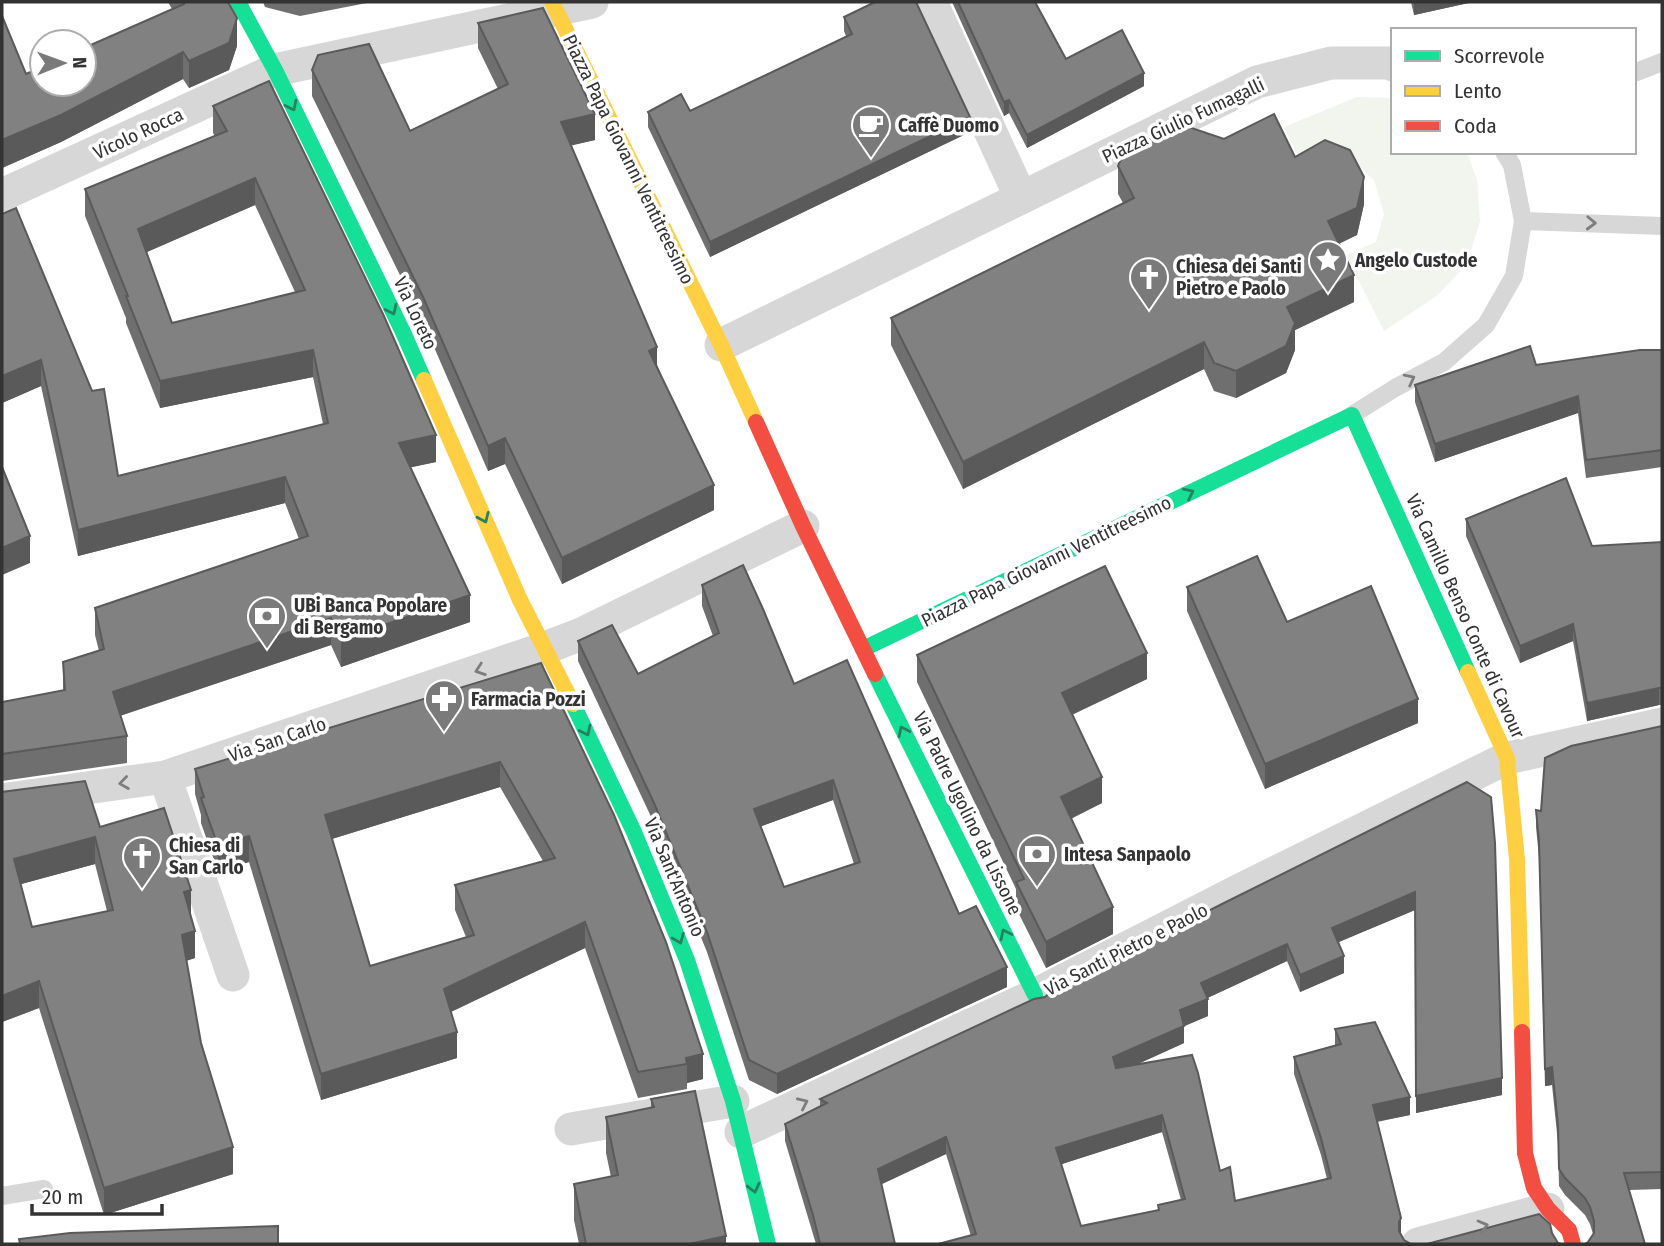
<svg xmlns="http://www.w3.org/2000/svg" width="1664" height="1246" font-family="'Fira Sans Condensed',sans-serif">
	<rect width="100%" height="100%" fill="#fff"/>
	<polygon fill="#f1f5ed" points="1357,97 1393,98 1393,152 1467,152 1477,180 1480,221 1467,264 1438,295 1384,331 1346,255 1376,242 1384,214 1374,180 1356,164 1303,166 1284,127"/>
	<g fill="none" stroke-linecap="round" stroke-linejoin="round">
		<g stroke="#d7d7d7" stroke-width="18">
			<polyline points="1634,73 1662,62"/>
			<polyline points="1523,221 1662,226"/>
			<polyline points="1352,415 1395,388 1444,362 1486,325 1514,276 1523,221 1512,165 1504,152"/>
			<polyline points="2,1196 44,1189"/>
		</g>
		<g stroke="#d7d7d7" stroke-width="33">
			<polyline points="2,195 275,70 592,2"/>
			<polyline points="1021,198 1257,82 1331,63 1388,63 1393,65"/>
			<polyline points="721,345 1021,198 931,2"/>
			<polyline points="165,777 233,975"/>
			<polyline points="2,800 165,777 545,648 579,635 803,526"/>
			<polyline points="571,1129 733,1101"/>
			<polyline points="741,1132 1035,995 1242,889 1507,758 1662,724"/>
			<polyline points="1418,1244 1548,1209"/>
		</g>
		<g stroke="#16e098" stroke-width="16">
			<polyline points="238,2 275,70 403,332 424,380"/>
			<polyline points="863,649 1352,415 1468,672"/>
			<polyline points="875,674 1035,995"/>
			<polyline points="573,704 634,832 687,960 733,1101 768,1244"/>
		</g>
		<g stroke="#ffcf43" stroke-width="16">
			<polyline points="552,2 721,345 756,422"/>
			<polyline points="424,380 520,600 573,704"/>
			<polyline points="1468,672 1507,758 1517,859 1522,1032"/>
		</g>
		<g stroke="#f24e42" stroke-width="16">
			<polyline points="756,422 803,526 875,674"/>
			<polyline points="1522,1032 1525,1153 1534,1188 1548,1209 1569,1230 1573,1244"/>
		</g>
	</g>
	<g fill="#6f6f6f" fill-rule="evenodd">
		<polygon points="168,2 228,2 237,46 229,70 189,88 183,79 61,142 2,168 2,16 26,74 172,9"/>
		<polygon points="263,2 372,2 300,16 265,7"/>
		<polygon points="952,2 1035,2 1066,59 1144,86 1027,148 1009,113 1004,116"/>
		<polygon points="1411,2 1473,2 1414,15"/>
		<polygon points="844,17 970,132 710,257 648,127 648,112 690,111 846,36 844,31"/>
		<polygon points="478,23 595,140 571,145 714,510 562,584 505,464 488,471 423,322 312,96 312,70 410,131 498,89 478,48"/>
		<path d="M213,106L436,462L410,467L470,622L341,667L331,645L120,716L127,736V763L2,781V702L63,691V662L99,651L95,635V608L299,539L285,503L78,556L41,386L2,403V214L118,476L323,424L313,377L160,408L126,323V318L85,216V189L215,136L213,133ZM255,205L295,292L172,323L146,252Z"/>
		<polygon points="1224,139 1295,157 1364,204 1357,235 1339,244 1354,302 1295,330 1295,350 1286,373 1236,398 1214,391 1204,369 963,489 891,345 891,318 1123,203 1118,194 1118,166"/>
		<polygon points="1662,350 1662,467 1586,478 1578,413 1435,462 1415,402 1415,385 1536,365"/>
		<polygon points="1466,519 1592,546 1662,542 1662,705 1659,705 1587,721 1573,641 1520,663 1466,536"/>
		<path d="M702,585L794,684L959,914L1007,987L777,1094L749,1080L707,952L654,823L578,661V641L638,674L713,636L702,606ZM833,800L854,864L784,887L761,826Z"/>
		<polygon points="1187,587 1287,622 1418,723 1265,789 1187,611"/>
		<polygon points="917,655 1147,679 1072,715 1102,803 1071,819 1113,934 1046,968 1016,908 1016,889 917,682"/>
		<path d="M541,663L703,1079L687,1083V1089L638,1098L585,948L451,1012L457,1058L321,1100L249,862L218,871L201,823V815L195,794V769ZM500,787L543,861L455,885V910L466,937L370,966L332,839Z"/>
		<polygon points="1662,726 1662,1189 1629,1190 1588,1242 1593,1234 1590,1224 1585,1215 1565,1195 1559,1186 1558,1143 1552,1085 1545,1086 1539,858 1536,827 1536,810 1541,811"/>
		<path d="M1467,782L1502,1095L1416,1113L1415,910L1338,942L1344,973L1300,992L1287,961L1207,998L1208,1016L1184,1026V1043L1136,1065L1220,1171L1235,1201L1327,1179L1321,1155L1294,1074V1057L1335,1046V1029L1410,1115L1377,1122L1401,1218L971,1236L946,1154L881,1184L895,1244H816L785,1141V1124L820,1106V1099L1045,997ZM1162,1132L1181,1200L1158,1205V1210L1081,1226L1061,1164Z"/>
		<path d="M2,792L100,827L191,915L195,958L186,961L201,1043L233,1174L104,1215L39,1008L2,1022ZM95,864L107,911L32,927L21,884Z"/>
		<polygon points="651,1099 726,1244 579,1244 574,1220 574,1184 611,1177 606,1153 606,1117 651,1108"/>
	</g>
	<g fill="#5a5a5a">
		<polygon points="1414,2 1473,2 1414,15"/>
		<polygon points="237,18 237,46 229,70 189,88 189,61"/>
		<polygon points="183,52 183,79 61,142 2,168 2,140"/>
		<polygon points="1144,73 1144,86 1027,148 1027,135"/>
		<polygon points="1009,100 1009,113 1004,116 1004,102"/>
		<polygon points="595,114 595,140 561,148 561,122"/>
		<polygon points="970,117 970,132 710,257 710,242"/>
		<polygon points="1364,177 1364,204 1357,235 1328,248 1328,221"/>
		<polygon points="255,178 255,205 138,256 138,229"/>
		<polygon points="1354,275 1354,302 1295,330 1295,350 1286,373 1236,398 1236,371 1287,307"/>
		<polygon points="1204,342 1204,369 963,489 963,462"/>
		<polygon points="657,347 657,373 649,351"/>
		<polygon points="313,350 313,377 160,408 160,381"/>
		<polygon points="41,360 41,386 2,403 2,376"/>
		<polygon points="1578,396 1578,413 1435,462 1435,444"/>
		<polygon points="436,435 436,462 399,470 399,443"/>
		<polygon points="505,438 505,464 488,471 488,446"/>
		<polygon points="285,477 285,503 78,556 78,530"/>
		<polygon points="714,485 714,510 562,584 562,558"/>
		<polygon points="30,536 30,563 2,575 2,548"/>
		<polygon points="470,595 470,622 341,667 341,640"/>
		<polygon points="331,618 331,645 113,718 113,692"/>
		<polygon points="1573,624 1573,641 1520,663 1520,646"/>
		<polygon points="1147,653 1147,679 1062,719 1062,693"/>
		<polygon points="1659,688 1659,705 1587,721 1587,703"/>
		<polygon points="1418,699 1418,723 1265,789 1265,764"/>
		<polygon points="500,762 500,787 325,841 325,815"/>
		<polygon points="1102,777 1102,803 1061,823 1061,797"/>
		<polygon points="833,780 833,800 754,829 754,809"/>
		<polygon points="249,836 249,862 218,871 218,846"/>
		<polygon points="95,837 95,864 14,886 14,859"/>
		<polygon points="191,890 191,917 184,892"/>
		<polygon points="1415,892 1415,910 1332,945 1332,928"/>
		<polygon points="1113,907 1113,934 1046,968 1046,942"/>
		<polygon points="585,922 585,948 444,1015 444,989"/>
		<polygon points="195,931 195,958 182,962 182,935"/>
		<polygon points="1287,944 1287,961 1201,1001 1201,983"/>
		<polygon points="1344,956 1344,973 1300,992 1300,975"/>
		<polygon points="1007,967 1007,987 777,1094 777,1074"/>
		<polygon points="39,981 39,1008 2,1022 2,996"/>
		<polygon points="1208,999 1208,1016 1180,1028 1180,1010"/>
		<polygon points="1184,1026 1184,1043 1113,1075 1113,1057"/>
		<polygon points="457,1032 457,1058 321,1100 321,1074"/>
		<polygon points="703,1054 703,1079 687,1083 687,1064 686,1058"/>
		<polygon points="1552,1067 1552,1085 1545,1086 1545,1069"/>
		<polygon points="1502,1078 1502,1095 1416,1113 1416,1096"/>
		<polygon points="1410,1097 1410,1115 1373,1122 1373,1105"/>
		<polygon points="1162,1115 1162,1132 1056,1166 1056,1148"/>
		<polygon points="946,1137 946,1154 878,1186 878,1169"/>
		<polygon points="233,1147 233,1174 104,1215 104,1188"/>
		<polygon points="1401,1218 1401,1235 1399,1240 1399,1222"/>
		<polygon points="726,1236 726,1244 689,1244"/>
	</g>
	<g fill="#818181" stroke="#5a5a5a" stroke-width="2" fill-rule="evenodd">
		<polygon points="183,2 228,2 237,18 229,43 189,61 183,52 61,115 2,140 2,16 26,74 42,67 42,84 84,84 84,48 184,4"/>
		<polygon points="875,2 916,2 970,117 710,242 648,112 681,94 690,111 852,34 844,17"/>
		<polygon points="958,2 1035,2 1066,59 1122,30 1144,73 1027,135 1009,100 1004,102"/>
		<polygon points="543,8 595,114 561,122 657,347 649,351 714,485 562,558 505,438 488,446 423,297 312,70 318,55 369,44 410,131 508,84 478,23"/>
		<path d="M269,81L383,314L436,435L399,443L470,595L341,640L331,618L113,692L127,736L2,754V702L65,690L63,662L104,649L95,608L308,536L285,477L78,530L41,360L2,376V214L16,208L92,391L104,389L118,476L328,423L313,350L160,381L126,296H128L85,189L227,131L213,106ZM255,178L305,290L172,323L138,229Z"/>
		<polygon points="1274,114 1295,157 1325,140 1350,150 1364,177 1357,208 1328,221 1354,275 1287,307 1295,323 1286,346 1236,371 1214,363 1204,342 963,462 891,318 1134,198 1118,166 1124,152 1180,124 1224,139"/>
		<polygon points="1530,346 1536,365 1640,350 1662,350 1662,450 1586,460 1578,396 1435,444 1415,385"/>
		<polygon points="2,467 30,536 2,548"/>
		<polygon points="1566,478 1592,546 1662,542 1662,688 1659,688 1587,703 1573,624 1520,646 1466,519"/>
		<polygon points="1257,556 1287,622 1371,586 1418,699 1265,764 1187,587"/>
		<path d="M743,565L763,609L794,684L847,660L959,914L976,906L1007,967L777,1074L749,1060L707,932L654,803L578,641L612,625L638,674L719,633L702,585ZM833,780L860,862L784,887L754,809Z"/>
		<polygon points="1105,566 1147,653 1062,693 1102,777 1061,797 1113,907 1046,942 1016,882 1024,879 917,655"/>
		<path d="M541,663L614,815L666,942L703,1054L686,1058L687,1064L638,1072L585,922L444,989L457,1032L321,1074L249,836L218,846L201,798L204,797L195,769ZM500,762L555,858L455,885L474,935L370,966L325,815Z"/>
		<polygon points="1662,726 1662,1172 1624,1173 1645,1244 1585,1244 1588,1242 1594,1233 1594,1221 1590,1207 1585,1198 1565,1178 1559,1169 1558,1125 1552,1067 1545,1069 1539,841 1536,810 1541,811 1545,758 1571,746"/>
		<path d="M85,781L100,827L164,808L191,890L184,892L195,931L182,935L201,1043L233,1147L104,1188L39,981L2,996V792ZM95,837L113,910L32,927L14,859Z"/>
		<path d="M1467,782L1491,797L1495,843L1502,1078L1416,1096L1415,892L1332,928L1344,956L1300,975L1287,944L1201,983L1208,999L1180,1010L1184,1026L1113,1057L1116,1068L1192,1055L1198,1073L1220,1171L1230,1167L1235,1201L1331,1178L1321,1138L1294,1057L1341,1044L1335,1029L1375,1022L1410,1097L1373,1105L1401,1218L1399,1222V1231L1404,1240L1411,1244H938L976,1234L946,1137L878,1169L895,1244H820L813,1215L785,1124L827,1103L820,1099L1034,999L1045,997L1053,990L1222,904ZM1162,1115L1185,1199L1158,1205L1159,1210L1081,1226L1056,1148Z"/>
		<polygon points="695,1091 726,1236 689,1244 586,1244 574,1184 618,1175 606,1117 654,1107 651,1099"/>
		<polygon points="1539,1214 1550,1224 1552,1233 1558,1243 1561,1244 1427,1244"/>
		<polygon points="278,1226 278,1244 20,1244 19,1239 70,1233"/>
	</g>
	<defs><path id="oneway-chevron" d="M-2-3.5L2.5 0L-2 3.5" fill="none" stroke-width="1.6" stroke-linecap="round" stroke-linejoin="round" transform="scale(1.75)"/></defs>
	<g stroke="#268160">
		<use href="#oneway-chevron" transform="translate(292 106) rotate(64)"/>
		<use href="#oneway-chevron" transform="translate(392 310) rotate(64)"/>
		<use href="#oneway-chevron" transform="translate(1189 493) rotate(-26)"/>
		<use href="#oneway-chevron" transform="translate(484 518) rotate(66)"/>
		<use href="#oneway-chevron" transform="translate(586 731) rotate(64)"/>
		<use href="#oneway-chevron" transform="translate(903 731) rotate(-116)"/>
		<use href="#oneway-chevron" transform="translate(1005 934) rotate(-116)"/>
		<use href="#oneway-chevron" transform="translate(679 939) rotate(68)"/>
		<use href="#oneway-chevron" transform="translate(754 1188) rotate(76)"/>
	</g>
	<g stroke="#7d7d7d">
		<use href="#oneway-chevron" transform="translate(1591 223) rotate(2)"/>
		<use href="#oneway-chevron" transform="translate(1410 379) rotate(-27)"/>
		<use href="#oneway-chevron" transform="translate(480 670) rotate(161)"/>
		<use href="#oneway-chevron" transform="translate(124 783) rotate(172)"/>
		<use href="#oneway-chevron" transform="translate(803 1103) rotate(-25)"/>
		<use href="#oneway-chevron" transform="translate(1483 1226) rotate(-15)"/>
	</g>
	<defs>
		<symbol id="cafe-pin" viewBox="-11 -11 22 30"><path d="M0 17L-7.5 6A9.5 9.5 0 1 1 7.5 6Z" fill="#7a7a7a" stroke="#fff"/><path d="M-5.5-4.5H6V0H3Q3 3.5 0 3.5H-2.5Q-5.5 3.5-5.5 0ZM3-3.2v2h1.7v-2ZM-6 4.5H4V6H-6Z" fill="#fff"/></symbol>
		<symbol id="sight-pin" viewBox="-11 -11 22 30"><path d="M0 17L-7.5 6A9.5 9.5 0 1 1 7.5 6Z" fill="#7a7a7a" stroke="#fff"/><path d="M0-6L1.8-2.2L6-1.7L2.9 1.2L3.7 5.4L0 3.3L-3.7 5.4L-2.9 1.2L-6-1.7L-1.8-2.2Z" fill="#fff"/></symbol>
		<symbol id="church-pin" viewBox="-11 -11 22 30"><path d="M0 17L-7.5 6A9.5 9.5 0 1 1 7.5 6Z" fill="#7a7a7a" stroke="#fff"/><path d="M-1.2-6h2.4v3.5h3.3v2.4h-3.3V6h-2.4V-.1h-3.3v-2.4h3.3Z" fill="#fff"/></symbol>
		<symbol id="bank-pin" viewBox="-11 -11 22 30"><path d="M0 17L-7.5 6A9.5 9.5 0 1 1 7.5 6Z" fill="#7a7a7a" stroke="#fff"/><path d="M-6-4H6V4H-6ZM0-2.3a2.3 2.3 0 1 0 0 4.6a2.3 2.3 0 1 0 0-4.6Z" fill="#fff"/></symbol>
		<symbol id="pharmacy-pin" viewBox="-11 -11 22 30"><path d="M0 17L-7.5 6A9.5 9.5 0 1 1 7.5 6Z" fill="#7a7a7a" stroke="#fff"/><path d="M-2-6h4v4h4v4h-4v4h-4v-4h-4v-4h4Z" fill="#fff"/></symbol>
	</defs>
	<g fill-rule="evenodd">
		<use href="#cafe-pin" x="849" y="103" width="44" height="60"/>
		<use href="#sight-pin" x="1306" y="238" width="44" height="60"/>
		<use href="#church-pin" x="1127" y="255" width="44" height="60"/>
		<use href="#bank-pin" x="245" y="594" width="44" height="60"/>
		<use href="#pharmacy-pin" x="422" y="677" width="44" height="60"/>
		<use href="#bank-pin" x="1015" y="832" width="44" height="60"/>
		<use href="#church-pin" x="120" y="834" width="44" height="60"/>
	</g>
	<g text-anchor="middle" stroke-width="7" stroke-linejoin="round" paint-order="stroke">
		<g font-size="19" fill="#333" stroke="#fff">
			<text transform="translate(1183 120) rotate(-25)" y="7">Piazza Giulio Fumagalli</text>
			<text transform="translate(138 133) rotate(-25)" y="7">Vicolo Rocca</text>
			<text transform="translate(629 159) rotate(64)" y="7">Piazza Papa Giovanni Ventitreesimo</text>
			<text transform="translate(416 313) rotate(65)" y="7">Via Loreto</text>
			<text transform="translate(1046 561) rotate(-26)" y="7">Piazza Papa Giovanni Ventitreesimo</text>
			<text transform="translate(1466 616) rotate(66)" y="7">Via Camillo Benso Conte di Cavour</text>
			<text transform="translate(277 739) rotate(-19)" y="7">Via San Carlo</text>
			<text transform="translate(968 813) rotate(64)" y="7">Via Padre Ugolino da Lissone</text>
			<text transform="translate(675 877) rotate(67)" y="7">Via Sant'Antonio</text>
			<text transform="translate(1126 949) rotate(-27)" y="7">Via Santi Pietro e Paolo</text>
		</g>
		<g font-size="19" font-weight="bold" fill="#333" stroke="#fff" text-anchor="start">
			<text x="898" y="132">Caffè Duomo</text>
			<text x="1355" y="267">Angelo Custode</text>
			<text x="1176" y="273">Chiesa dei Santi<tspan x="1176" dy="22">Pietro e Paolo</tspan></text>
			<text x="294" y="612">UBi Banca Popolare<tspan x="294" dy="22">di Bergamo</tspan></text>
			<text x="471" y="706">Farmacia Pozzi</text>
			<text x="169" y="852">Chiesa di<tspan x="169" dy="22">San Carlo</tspan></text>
			<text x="1064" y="861">Intesa Sanpaolo</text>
		</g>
	</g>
	<rect width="1664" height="1246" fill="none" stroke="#333333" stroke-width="7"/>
	<rect x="1391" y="28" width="245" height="126" fill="#ffffff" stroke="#adadad" stroke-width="2"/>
	<rect x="1405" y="51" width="35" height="10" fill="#16e098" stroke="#adadad" stroke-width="2"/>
	<text x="1454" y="63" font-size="21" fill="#333333">Scorrevole</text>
	<rect x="1405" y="86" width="35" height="10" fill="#ffcf43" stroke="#adadad" stroke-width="2"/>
	<text x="1454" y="98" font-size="21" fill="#333333">Lento</text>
	<rect x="1405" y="121" width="35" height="10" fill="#f24e42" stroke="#adadad" stroke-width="2"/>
	<text x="1454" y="133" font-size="21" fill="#333333">Coda</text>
	<g transform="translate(63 63) rotate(89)"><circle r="33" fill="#ffffff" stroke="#adadad" stroke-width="2"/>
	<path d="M0-5L12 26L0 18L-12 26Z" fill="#7a7a7a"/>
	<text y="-10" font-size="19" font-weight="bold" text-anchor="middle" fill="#333333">N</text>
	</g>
	<path d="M32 1204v10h130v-10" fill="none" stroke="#333333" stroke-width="3.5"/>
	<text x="42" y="1204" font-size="21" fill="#333333" stroke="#ffffff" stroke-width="5" paint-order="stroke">20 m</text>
</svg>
